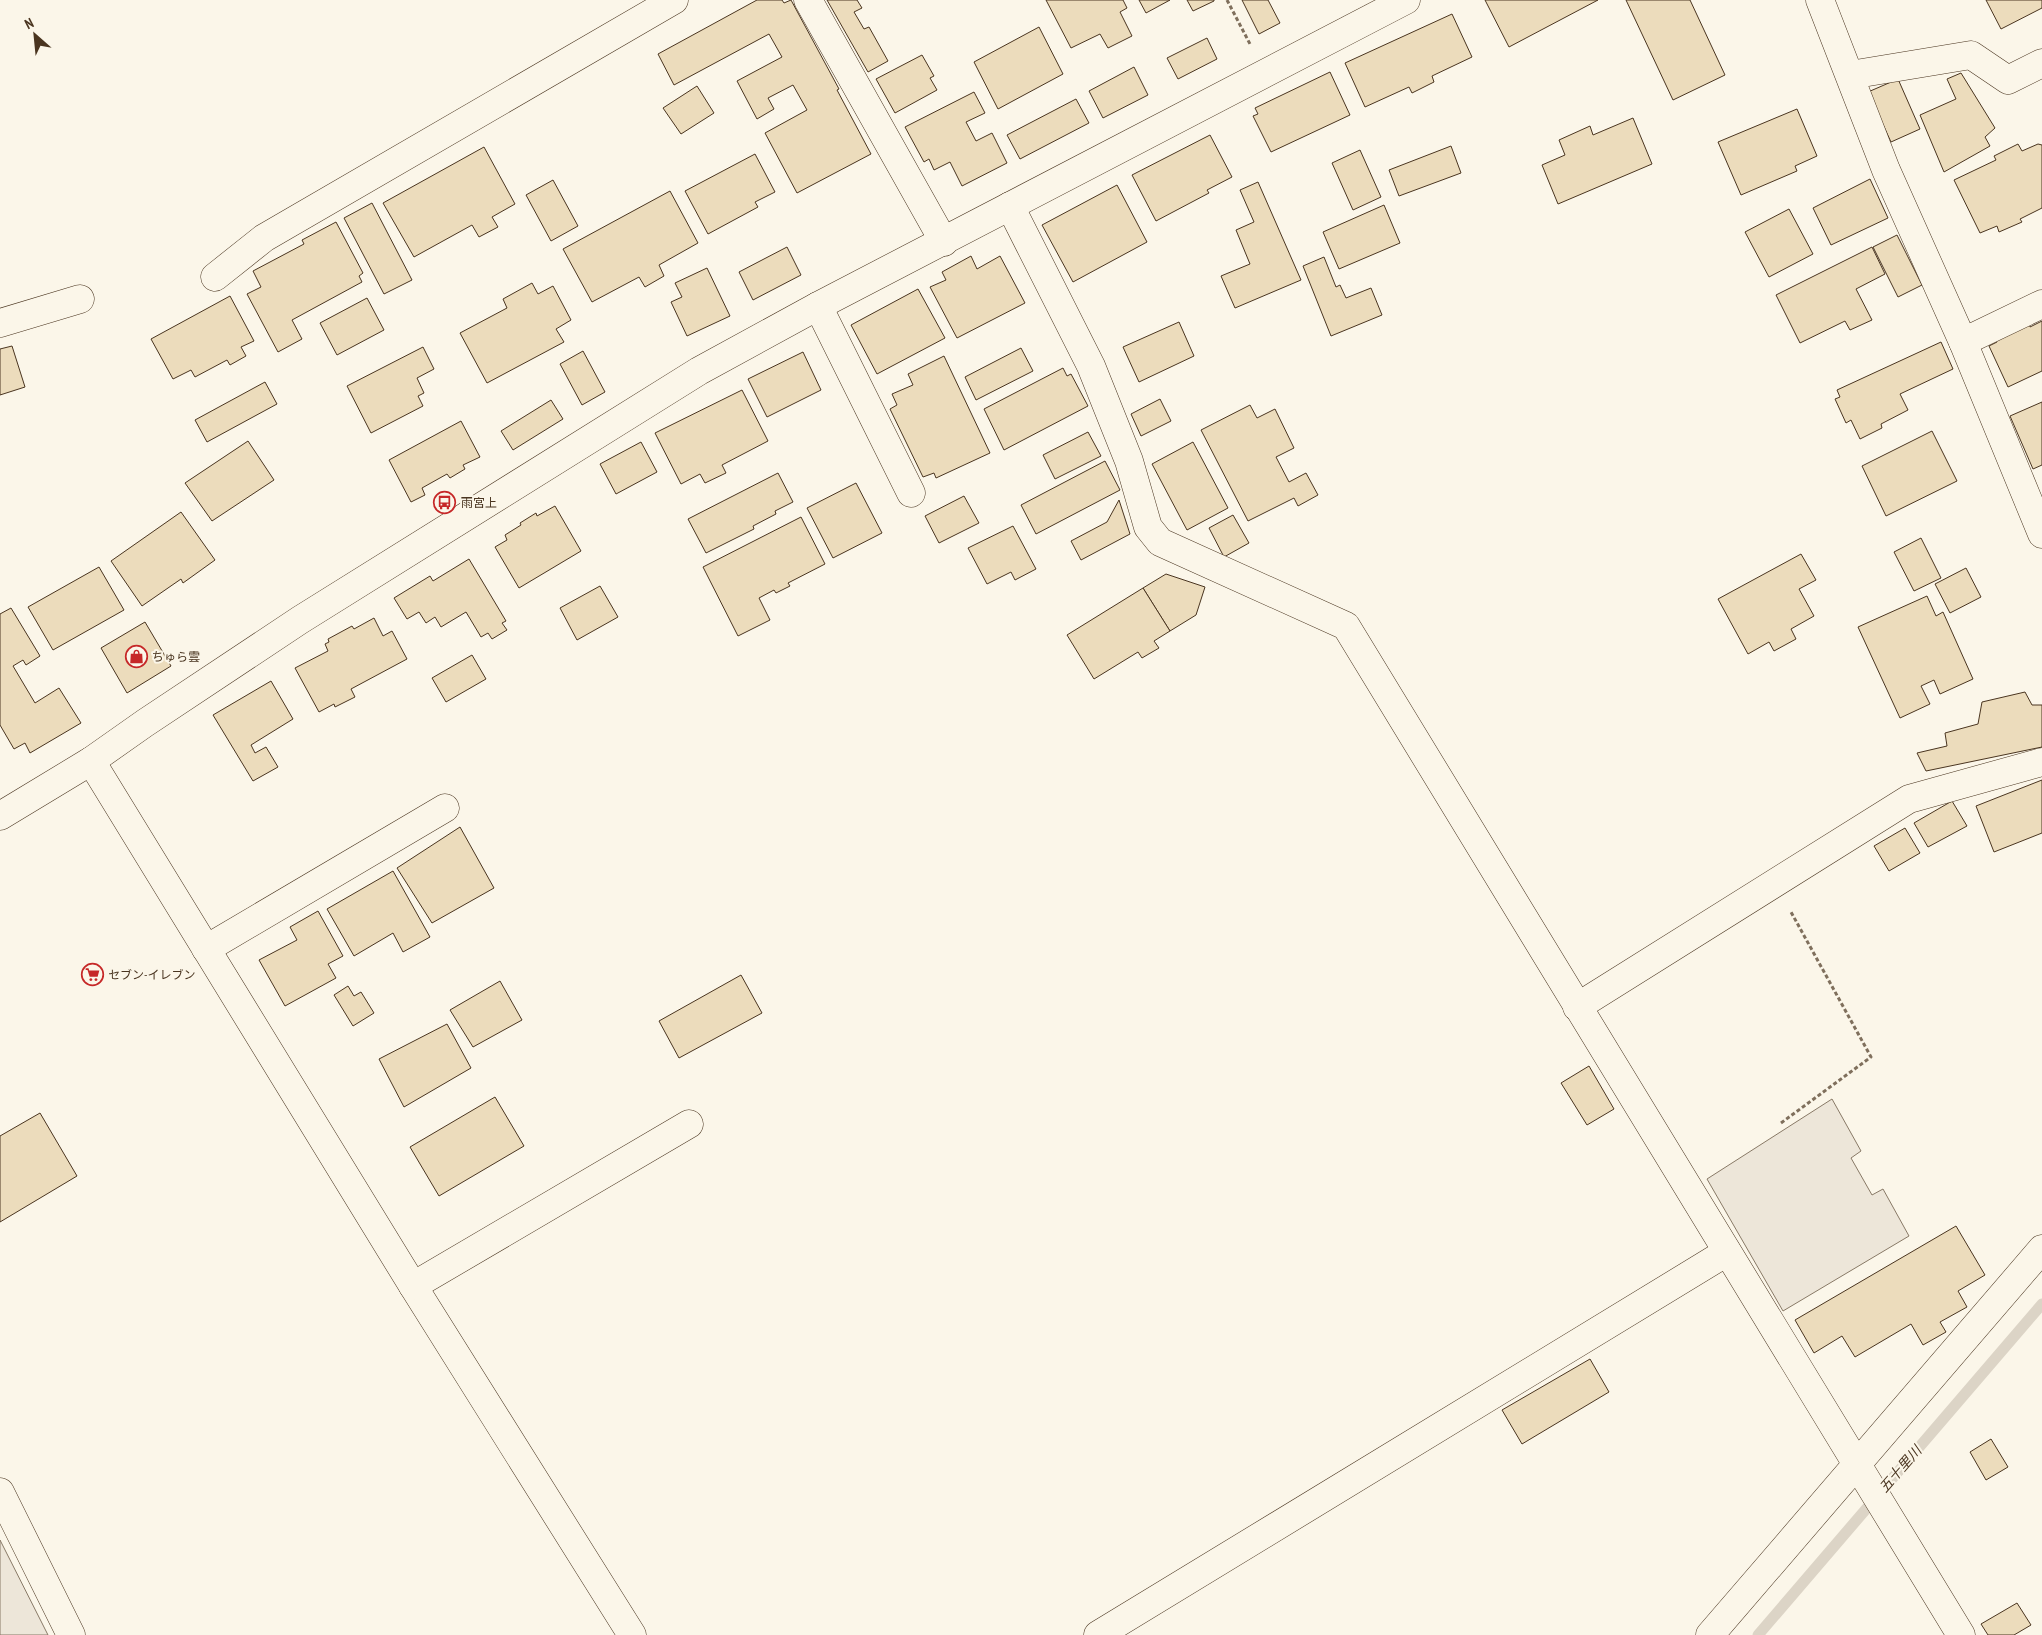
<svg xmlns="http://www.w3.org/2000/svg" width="2042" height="1635" font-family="'PT Sans Narrow','Noto Sans JP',sans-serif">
	<rect width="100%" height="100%" fill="#fbf6e9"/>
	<g fill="#ede6d9" stroke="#887966">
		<polygon points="1832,1099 1861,1151 1851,1158 1872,1195 1883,1189 1909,1236 1783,1311 1707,1179"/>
		<polygon points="0,1540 48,1635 0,1635"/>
	</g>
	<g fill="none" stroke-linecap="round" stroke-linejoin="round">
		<polyline stroke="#dcd4c6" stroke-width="11" points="1758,1635 2042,1304"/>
	</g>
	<g fill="#ecdcbc" stroke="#4a3520">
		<polygon points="757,0 782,0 784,3 791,0 839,89 837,90 871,154 797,193 765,133 807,110 793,85 768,98 774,109 757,119 737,81 782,57 769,34 674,85 658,54"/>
		<polygon points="827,0 857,0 862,8 854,12 864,29 869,27 888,61 868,72"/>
		<polygon points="1046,0 1123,0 1127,8 1120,12 1132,36 1108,48 1100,34 1071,48"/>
		<polygon points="1139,0 1170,0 1146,13"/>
		<polygon points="1187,0 1214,0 1214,1 1193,11"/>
		<polygon points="1242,0 1268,0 1280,23 1259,34"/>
		<polygon points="1485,0 1598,0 1509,47"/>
		<polygon points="1626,0 1690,0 1725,75 1673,100"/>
		<polygon points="1986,0 2042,0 2042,8 2001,29"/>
		<polygon points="1452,14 1472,57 1432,76 1434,82 1412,93 1409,87 1365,107 1345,63"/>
		<polygon points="1039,27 1063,74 998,109 974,62"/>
		<polygon points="1207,38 1217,59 1178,79 1167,58"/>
		<polygon points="922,55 934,76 930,78 937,90 895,113 876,79"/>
		<polygon points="1134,67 1148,95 1103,118 1089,91"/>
		<polygon points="1330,72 1350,115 1271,152 1253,116 1258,114 1255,108"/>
		<polygon points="1961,73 1995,128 1985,137 1990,146 1944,172 1920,115 1956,99 1947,79"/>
		<polygon points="1898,79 1920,129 1891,142 1868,92"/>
		<polygon points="697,86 714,113 681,134 663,108"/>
		<polygon points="974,92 985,113 966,122 976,141 992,133 1007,163 962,186 950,162 934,170 929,159 924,162 905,127"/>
		<polygon points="1076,99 1089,123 1020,159 1007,135"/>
		<polygon points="1797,109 1817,156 1795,166 1797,171 1741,195 1718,142"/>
		<polygon points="1633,118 1652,164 1558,204 1542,165 1565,155 1559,140 1590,126 1593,135"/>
		<polygon points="1210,135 1232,177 1207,190 1209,193 1156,221 1132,175"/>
		<polygon points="2018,144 2022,151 2038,144 2042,145 2042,208 2020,219 2022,222 1999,232 1997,226 1980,233 1954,180 1996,160 1994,156"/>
		<polygon points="1451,146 1461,173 1399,196 1389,170"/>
		<polygon points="484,147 515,204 492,217 498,227 479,237 472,225 414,257 383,203"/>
		<polygon points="1360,150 1381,197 1353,210 1332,163"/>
		<polygon points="755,154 775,192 755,202 758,207 708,234 685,191"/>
		<polygon points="1870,179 1888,218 1831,245 1813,208"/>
		<polygon points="553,180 578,226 551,241 526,195"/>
		<polygon points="1258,182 1301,280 1235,308 1221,276 1250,264 1236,230 1254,222 1240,190"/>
		<polygon points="1117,185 1147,242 1073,282 1042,225"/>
		<polygon points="670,191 698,243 659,265 664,276 645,287 639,277 592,302 563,249"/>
		<polygon points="372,203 412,280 384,294 344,218"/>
		<polygon points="1384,205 1400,243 1339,269 1323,232"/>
		<polygon points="1789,209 1813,254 1769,277 1745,232"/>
		<polygon points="336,222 363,273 359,276 362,282 292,320 302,339 278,352 247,294 261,287 253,271 304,244 302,240"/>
		<polygon points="1897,235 1922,285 1898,297 1873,247"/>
		<polygon points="787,247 801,275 753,300 739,272"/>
		<polygon points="1872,247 1885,274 1856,289 1872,320 1850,330 1845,321 1800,343 1776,295"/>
		<polygon points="971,256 977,269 1000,256 1025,303 957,338 930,287 946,280 942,272"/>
		<polygon points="1324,257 1336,287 1340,285 1346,298 1371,288 1382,315 1331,336 1303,266"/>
		<polygon points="707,268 730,316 687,336 671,302 682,297 675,283"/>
		<polygon points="532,283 538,294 553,286 571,320 556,329 564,342 487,383 460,333 507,308 503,299"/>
		<polygon points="918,289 945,338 877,374 851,325"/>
		<polygon points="230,296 254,341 241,347 246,356 230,365 227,360 195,377 191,370 173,379 151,339"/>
		<polygon points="367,298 384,330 337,355 320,323"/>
		<polygon points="2042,321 2042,371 2008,387 1989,346 1997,342 1995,339 2029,322 2030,327"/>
		<polygon points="1179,322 1194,356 1139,382 1123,347"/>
		<polygon points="1941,342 1953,369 1900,394 1908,410 1881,424 1882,428 1860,439 1851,420 1846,423 1835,399 1840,397 1837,390"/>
		<polygon points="12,346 25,387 0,395 0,349"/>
		<polygon points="423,347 434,369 417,378 424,393 418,396 423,406 371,433 347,386"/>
		<polygon points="1021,348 1033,371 976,400 965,377"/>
		<polygon points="583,351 605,392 582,405 560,364"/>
		<polygon points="803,352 821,390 767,417 748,379"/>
		<polygon points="944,356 990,453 936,478 934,473 923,477 890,409 897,405 892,394 913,385 908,374"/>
		<polygon points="1063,368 1067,376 1071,374 1088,406 1004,450 984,409"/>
		<polygon points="265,382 277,404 207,442 195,420"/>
		<polygon points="742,390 768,441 722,465 726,473 705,483 700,474 681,484 655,433"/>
		<polygon points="1160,399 1171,421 1141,436 1131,414"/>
		<polygon points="551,400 563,419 513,450 501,431"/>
		<polygon points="2042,402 2042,465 2033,469 2010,416"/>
		<polygon points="1250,405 1257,418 1275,409 1294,448 1276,457 1289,482 1306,473 1318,495 1298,506 1294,498 1248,521 1201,430"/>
		<polygon points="461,421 480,457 463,465 465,469 450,478 447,474 422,488 425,495 411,502 389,460"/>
		<polygon points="1932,431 1957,481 1886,516 1862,466"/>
		<polygon points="1088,432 1101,456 1055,479 1043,455"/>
		<polygon points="248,441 274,480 212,521 185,483"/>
		<polygon points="641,442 657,472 616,494 600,464"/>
		<polygon points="1193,442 1228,508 1187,530 1152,464"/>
		<polygon points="1105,461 1120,490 1036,534 1021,505"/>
		<polygon points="778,473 793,502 775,511 776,514 753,526 754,529 706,553 688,519"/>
		<polygon points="856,483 882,533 833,558 807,508"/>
		<polygon points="964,496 979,523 939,543 925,516"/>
		<polygon points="1119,500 1130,534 1081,560 1071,541 1107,522"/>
		<polygon points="555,506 581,551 519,588 495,547 507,540 505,535 521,525 520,523 536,513 537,516"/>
		<polygon points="181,512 215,560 183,583 181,579 142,606 111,561"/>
		<polygon points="1233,515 1249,543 1224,557 1209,528"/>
		<polygon points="801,517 825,564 788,583 790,586 776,593 774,590 759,598 770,620 738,636 703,567"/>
		<polygon points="1013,526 1036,569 1015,580 1011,572 987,584 968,548"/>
		<polygon points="1921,538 1941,578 1914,591 1894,552"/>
		<polygon points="1801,554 1816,580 1799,589 1814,616 1791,629 1796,639 1774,651 1769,642 1748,654 1718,599"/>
		<polygon points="469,559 506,621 502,623 507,630 492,639 488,633 481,637 466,612 441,627 435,617 426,623 419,612 407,619 394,598 430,576 433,581"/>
		<polygon points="99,567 124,610 53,650 28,607"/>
		<polygon points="1966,568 1981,597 1950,613 1935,584"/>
		<polygon points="1166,574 1205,587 1196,615 1170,631 1143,588"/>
		<polygon points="600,586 618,617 577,640 560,608"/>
		<polygon points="1143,588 1170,631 1154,641 1159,648 1142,658 1138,652 1094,679 1067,635"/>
		<polygon points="1927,596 1936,616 1943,612 1973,679 1940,694 1934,680 1921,686 1930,704 1900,718 1858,627"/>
		<polygon points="11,608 40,656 26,665 23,660 13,666 35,703 59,688 81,723 30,753 25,743 14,749 0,725 0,614"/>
		<polygon points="374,618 383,636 392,631 407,659 351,689 355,697 335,707 334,704 319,712 295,668 328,651 325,644 329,642 328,639 352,626 354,629"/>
		<polygon points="145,622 171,666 127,693 101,648"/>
		<polygon points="472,655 486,679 446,702 432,678"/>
		<polygon points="271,681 293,719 251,745 255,753 266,747 278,767 253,781 213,715"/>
		<polygon points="2025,692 2032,705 2042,705 2042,747 1926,771 1917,753 1947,746 1945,733 1978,724 1982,702"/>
		<polygon points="2042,780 2042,833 1994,852 1976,806"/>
		<polygon points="1952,801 1967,826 1928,847 1914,823"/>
		<polygon points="460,827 494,888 432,923 397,868"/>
		<polygon points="1905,828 1920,853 1889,871 1874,846"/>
		<polygon points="393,871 430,937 403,952 393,933 354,956 327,909"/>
		<polygon points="318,911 343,956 328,964 336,978 285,1006 259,960 297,940 290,927"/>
		<polygon points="741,975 762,1013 679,1058 659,1021"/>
		<polygon points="500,981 522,1020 473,1047 450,1010"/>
		<polygon points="348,986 354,996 361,992 374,1013 353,1026 334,995"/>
		<polygon points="447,1024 471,1068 404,1107 379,1059"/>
		<polygon points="1589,1066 1614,1109 1587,1125 1561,1083"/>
		<polygon points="495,1097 524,1146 439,1196 410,1147"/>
		<polygon points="40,1113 77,1176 0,1222 0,1136"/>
		<polygon points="1956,1226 1985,1275 1958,1291 1967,1307 1940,1322 1946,1332 1923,1345 1911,1324 1855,1357 1842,1336 1814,1353 1795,1320"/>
		<polygon points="1590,1359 1609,1392 1522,1444 1502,1410"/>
		<polygon points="1991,1439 2008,1467 1986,1480 1970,1452"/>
		<polygon points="2017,1603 2031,1625 2014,1635 1988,1635 1981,1624"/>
	</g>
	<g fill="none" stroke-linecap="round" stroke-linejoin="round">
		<defs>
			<g id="minor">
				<polyline points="808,0 944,242"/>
				<polyline points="1820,0 1886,170 1963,342 2042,534"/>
				<polyline points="1850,75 1971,55 2008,80 2042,63"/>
				<polyline points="1010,206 1091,366 1129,461 1148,527 1160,542 1346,626 1961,1635"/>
				<polyline points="215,277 264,238 674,0"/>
				<polyline points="818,306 911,493"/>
				<polyline points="0,323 80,299"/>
				<polyline points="1963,342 2042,304"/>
				<polyline points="91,761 413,1286 632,1635"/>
				<polyline points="0,816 91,761 145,723 300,620 699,371 818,306 1406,0"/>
				<polyline points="206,949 445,808"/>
				<polyline points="1577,1007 1909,799 2042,762"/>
				<polyline points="413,1286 689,1124"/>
				<polyline points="0,1492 71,1635"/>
				<polyline points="1098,1635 1727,1252"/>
				<polyline points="1710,1635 2042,1249"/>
			</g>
		</defs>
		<use href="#minor" stroke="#4a3520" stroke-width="29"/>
		<g stroke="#7f6f5c" stroke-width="3" stroke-dasharray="4 2.5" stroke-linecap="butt">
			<polyline points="1227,0 1250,44"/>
			<polyline points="1781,1123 1871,1057 1791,912"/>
		</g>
		<use href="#minor" stroke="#fbf6e9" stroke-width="28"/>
	</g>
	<defs>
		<symbol id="bus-ring" viewBox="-11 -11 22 22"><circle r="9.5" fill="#fbf6e9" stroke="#c62828" stroke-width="1.5"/><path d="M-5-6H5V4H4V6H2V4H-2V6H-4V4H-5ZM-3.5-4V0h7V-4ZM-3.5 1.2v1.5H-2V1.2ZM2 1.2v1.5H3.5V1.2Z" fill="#c62828"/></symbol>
		<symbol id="shop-ring" viewBox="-11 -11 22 22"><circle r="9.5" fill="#fbf6e9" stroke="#c62828" stroke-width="1.5"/><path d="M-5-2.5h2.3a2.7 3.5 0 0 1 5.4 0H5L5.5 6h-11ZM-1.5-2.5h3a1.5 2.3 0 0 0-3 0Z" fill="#c62828"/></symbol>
		<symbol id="supermarket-ring" viewBox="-11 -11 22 22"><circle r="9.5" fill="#fbf6e9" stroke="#c62828" stroke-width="1.5"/><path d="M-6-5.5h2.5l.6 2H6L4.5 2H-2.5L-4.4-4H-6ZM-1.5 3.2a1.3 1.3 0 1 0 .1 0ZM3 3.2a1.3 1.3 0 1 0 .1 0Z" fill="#c62828"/></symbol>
	</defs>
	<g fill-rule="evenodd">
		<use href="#bus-ring" x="432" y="490" width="25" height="25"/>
		<use href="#shop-ring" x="124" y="644" width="25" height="25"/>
		<use href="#supermarket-ring" x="80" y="962" width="25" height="25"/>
	</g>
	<g text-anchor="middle" stroke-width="4" stroke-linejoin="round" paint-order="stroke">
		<g font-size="12" fill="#4a3520" stroke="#fbf6e9" text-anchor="start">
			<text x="461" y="507">雨宮上</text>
			<text x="152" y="661">ちゅら雲</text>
			<text x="108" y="979">セブン-イレブン</text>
		</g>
		<g font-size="14" font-style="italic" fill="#4a3520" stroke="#fbf6e9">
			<text transform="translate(1900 1469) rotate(-49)" y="5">五十里川</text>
		</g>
	</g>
	<g transform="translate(35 35) rotate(333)" stroke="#fbf6e9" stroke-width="4" paint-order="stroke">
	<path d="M0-4L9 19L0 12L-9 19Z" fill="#4a3520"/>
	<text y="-8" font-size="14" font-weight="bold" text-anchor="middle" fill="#4a3520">N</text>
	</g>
</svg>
